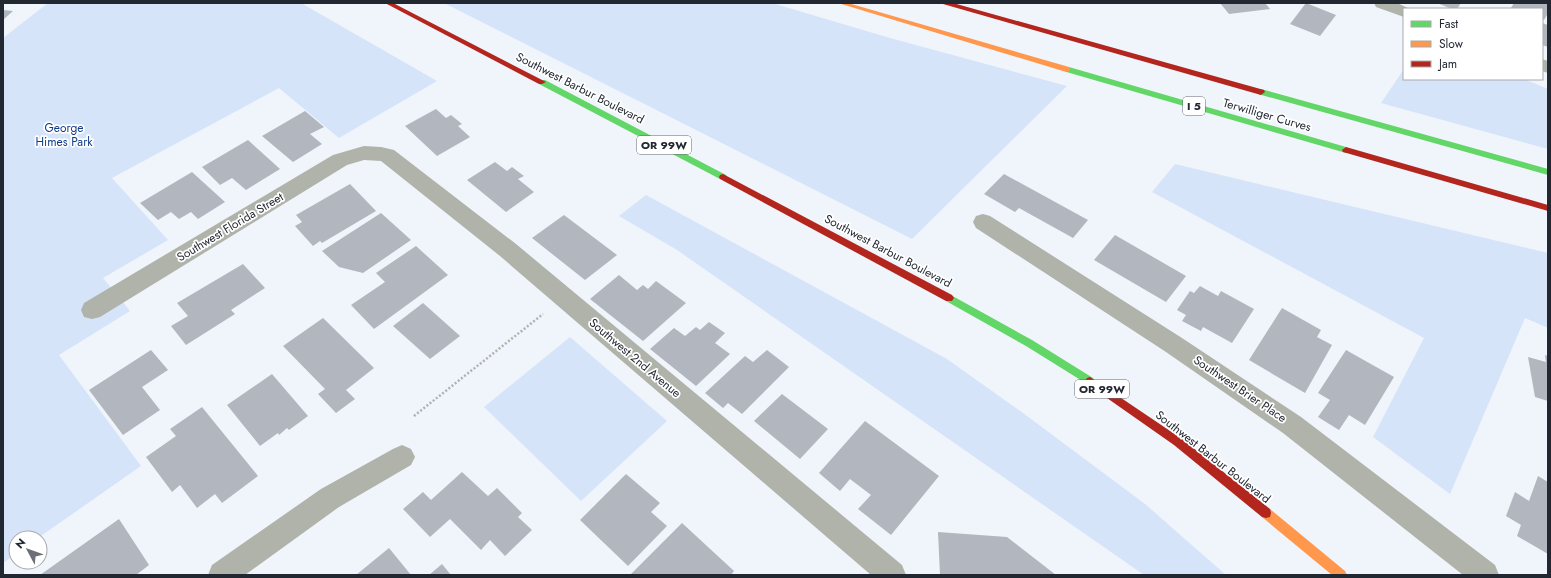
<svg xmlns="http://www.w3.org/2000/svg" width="1551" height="578" font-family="Jost,sans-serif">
	<rect width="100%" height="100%" fill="#f0f4fb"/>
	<g fill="#d6e4f9">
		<polygon points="48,3 301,3 437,81 339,138 279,88 112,178 168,240 103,278 130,311 59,355 141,466 38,538 16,538 16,554 3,563 3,38"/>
		<polygon points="444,3 772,3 890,38 1067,86 912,239"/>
		<polygon points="1404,69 1404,79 1524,79 1548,89 1548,149 1381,103"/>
		<polygon points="1175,164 1548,253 1548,328 1525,318 1450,494 1373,437 1424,338 1152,192"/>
		<polygon points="646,195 947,359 1023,413 1145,504 1226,575 1144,575 677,250 619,216"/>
		<polygon points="570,337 667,421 581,501 484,407"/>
	</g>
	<g fill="#b2b7bf">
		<polygon points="1220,3 1265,3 1270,9 1229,14"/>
		<polygon points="1306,3 1336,15 1320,36 1290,24"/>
		<polygon points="1437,3 1461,3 1457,9 1452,9"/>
		<polygon points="1514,3 1548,3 1548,16 1547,15 1544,20 1542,19 1542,9 1511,8"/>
		<polygon points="3,10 13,11 3,20"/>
		<polygon points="1542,23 1548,25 1547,37 1548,37 1548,47 1542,45"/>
		<polygon points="436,109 446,118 451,115 462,124 458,126 470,137 437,156 405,126"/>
		<polygon points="305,111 324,127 310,134 322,144 293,162 262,136"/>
		<polygon points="248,140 280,169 246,190 232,178 220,185 202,167"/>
		<polygon points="495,162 507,171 512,167 524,176 518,179 534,192 506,212 467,180"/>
		<polygon points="192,172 225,202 198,219 191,212 179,219 171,212 158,220 140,203"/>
		<polygon points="1004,174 1088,220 1073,238 1019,208 1015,212 984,194"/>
		<polygon points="350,184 376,211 322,243 320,241 313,246 295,226 302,222 296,215"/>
		<polygon points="381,213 411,240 363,273 339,267 322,251"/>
		<polygon points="564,215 617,255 585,280 532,238"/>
		<polygon points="1115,235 1186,276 1166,302 1094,260"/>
		<polygon points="416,246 448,275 374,329 351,305 385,282 376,273"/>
		<polygon points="243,264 265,288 231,310 235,314 186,345 171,326 188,316 177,303"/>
		<polygon points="619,275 637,290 643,285 648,289 656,281 686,303 643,341 590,299"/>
		<polygon points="1200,286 1218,296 1221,291 1254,309 1232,343 1203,327 1201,331 1182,321 1186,315 1177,310 1190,291 1194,293"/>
		<polygon points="423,303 460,336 430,359 393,326"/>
		<polygon points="1282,308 1321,330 1317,337 1332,345 1305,393 1249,360"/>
		<polygon points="323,318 374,368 346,390 355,399 336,413 318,394 325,389 283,346"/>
		<polygon points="709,322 725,333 715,343 730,354 696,386 650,349 674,328 685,336 696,327 700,330"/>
		<polygon points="151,350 168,370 142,387 160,410 123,435 89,390"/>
		<polygon points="767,350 789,367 742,414 728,403 723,408 705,393 745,356 753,362"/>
		<polygon points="1346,350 1394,377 1365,425 1349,415 1339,430 1318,417 1330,400 1318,393"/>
		<polygon points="1545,355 1548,356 1548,401 1535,397 1528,357 1546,362"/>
		<polygon points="272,374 308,416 289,430 287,428 279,435 278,433 260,446 227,405"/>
		<polygon points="782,394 828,429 800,459 754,421"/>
		<polygon points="202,407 258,476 222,503 215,494 197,508 180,485 172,492 146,457 176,436 170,429"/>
		<polygon points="865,421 939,476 891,535 858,509 871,495 850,479 840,491 819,473"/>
		<polygon points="462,472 488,496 497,488 522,513 518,517 532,530 505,556 490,540 481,550 450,519 430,537 403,509 423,492 431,500"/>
		<polygon points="626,474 660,503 651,512 667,526 628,566 580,520"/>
		<polygon points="1538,476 1548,482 1548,554 1517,536 1521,525 1506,516 1515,492 1529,501"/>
		<polygon points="119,519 149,565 136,575 40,575"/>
		<polygon points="682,523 734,571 731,575 630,575"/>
		<polygon points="938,532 1007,537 1056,575 940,575"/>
		<polygon points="389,548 411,575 356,575"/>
		<polygon points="442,564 451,575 429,575"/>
	</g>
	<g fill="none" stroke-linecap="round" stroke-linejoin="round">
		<polyline stroke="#afb3ae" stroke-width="2.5" stroke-dasharray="2 2" stroke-linecap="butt" points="414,416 543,314"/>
		<g fill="#afb3a9" fill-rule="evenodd">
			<polygon points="1374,3 1397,3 1410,9 1404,9 1404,17 1376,7"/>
			<polygon points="1542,59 1548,61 1548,73 1542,71"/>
			<polygon points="364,146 381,147 394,150 516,244 902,565 906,575 871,575 500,256 381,161 364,160 347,165 100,317 92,319 84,317 81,310 84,303 333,155"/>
			<polygon points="983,214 990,216 1182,338 1301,417 1495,565 1499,575 1463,575 1283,433 1166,352 976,228 973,222 976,216"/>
			<polygon points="402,445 411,449 415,457 411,465 339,507 245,575 208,575 212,565 321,489 393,449"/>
		</g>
		<g fill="#63d668" fill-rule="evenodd">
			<polygon points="1063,67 1069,67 1346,147 1350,150 1346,153 1063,71"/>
			<polygon points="539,80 545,80 726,175 727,177 726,179 720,179 539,84"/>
			<polygon points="1261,89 1548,169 1548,175 1258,94 1258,90"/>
			<polygon points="949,294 1032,340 1093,378 1095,381 1093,384 1090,385 1087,384 1026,346 946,301 944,298 946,295"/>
		</g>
		<g fill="#ff974d" fill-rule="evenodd">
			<polygon points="838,3 848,3 1069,67 1070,69 1069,71 1063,71"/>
			<polygon points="1266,508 1270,509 1345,571 1347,575 1332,575 1262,517 1261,513 1262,509"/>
		</g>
		<g fill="#b3261e" fill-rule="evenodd">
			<polygon points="385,3 393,3 546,82 542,84 539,84"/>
			<polygon points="942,3 953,3 1264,90 1265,92 1261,95 943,4"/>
			<polygon points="1346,147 1548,205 1548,211 1343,152 1342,150"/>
			<polygon points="723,174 952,295 954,298 952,301 946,301 720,179 719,177 720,175"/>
			<polygon points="1090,377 1182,439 1270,509 1271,513 1270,517 1266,518 1262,517 1174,445 1087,384 1085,381 1087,378"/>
		</g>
	</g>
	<g text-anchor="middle" stroke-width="3.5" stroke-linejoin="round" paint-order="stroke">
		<g fill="#fff" stroke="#646870" stroke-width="1">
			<rect x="1183" y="97" width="22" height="18" rx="3"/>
			<rect x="637" y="136" width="54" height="18" rx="3"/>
			<rect x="1075" y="380" width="54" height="18" rx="3"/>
		</g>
		<g font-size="11" font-weight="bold" fill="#222832">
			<text x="1194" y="110">I 5</text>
			<text x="664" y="149">OR 99W</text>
			<text x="1102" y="393">OR 99W</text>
		</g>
		<g font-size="12" fill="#222832" stroke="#fff">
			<text transform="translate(580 88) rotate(27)" y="4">Southwest Barbur Boulevard</text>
			<text transform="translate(1267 115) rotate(16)" y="4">Terwilliger Curves</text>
			<text transform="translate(230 227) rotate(-31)" y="4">Southwest Florida Street</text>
			<text transform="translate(888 251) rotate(28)" y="4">Southwest Barbur Boulevard</text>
			<text transform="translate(635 358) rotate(40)" y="4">Southwest 2nd Avenue</text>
			<text transform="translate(1240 389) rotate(34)" y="4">Southwest Brier Place</text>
			<text transform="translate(1213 457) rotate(38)" y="4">Southwest Barbur Boulevard</text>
		</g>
		<g font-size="12" fill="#113d88" stroke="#fff">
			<text x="64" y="132">George<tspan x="64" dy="14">Himes Park</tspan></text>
		</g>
	</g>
	<rect width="1551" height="578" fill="none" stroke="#222832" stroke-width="8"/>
	<rect x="1403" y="8" width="140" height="72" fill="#ffffff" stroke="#a7a9ad"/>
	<rect x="1411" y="21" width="20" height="6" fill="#63d668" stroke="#a7a9ad"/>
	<text x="1439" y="28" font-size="12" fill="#222832">Fast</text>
	<rect x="1411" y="41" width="20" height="6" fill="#ff974d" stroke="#a7a9ad"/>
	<text x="1439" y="48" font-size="12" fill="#222832">Slow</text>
	<rect x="1411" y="61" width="20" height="6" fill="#b3261e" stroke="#a7a9ad"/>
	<text x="1439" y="68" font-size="12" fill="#222832">Jam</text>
	<g transform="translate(28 550) rotate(311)"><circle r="19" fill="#ffffff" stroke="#a7a9ad"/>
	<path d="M0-3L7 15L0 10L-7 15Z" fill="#6a6f78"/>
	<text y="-6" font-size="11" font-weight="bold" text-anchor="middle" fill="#222832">N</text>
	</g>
</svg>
